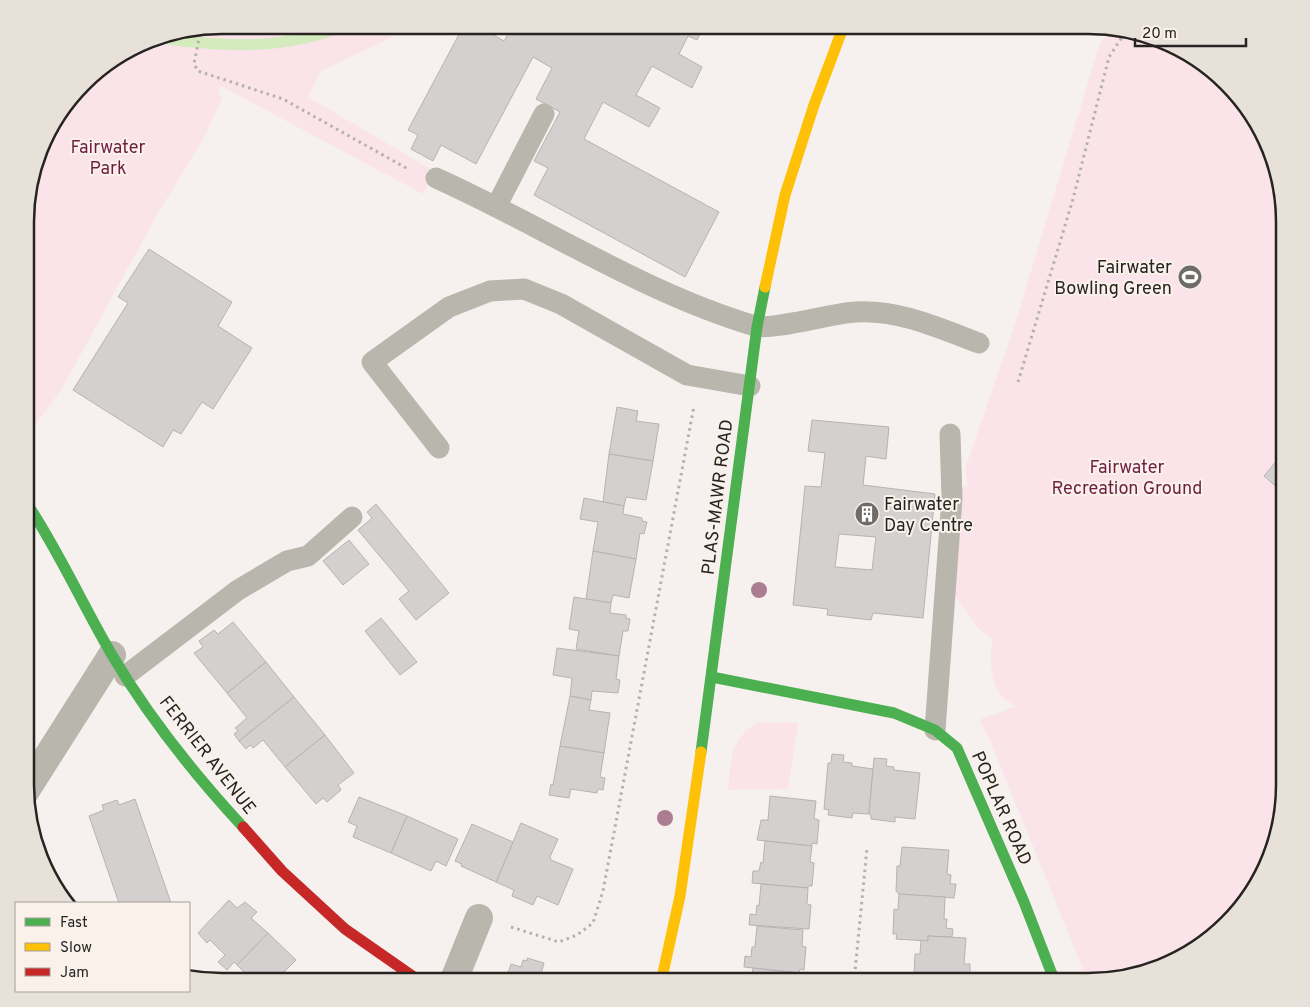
<svg xmlns="http://www.w3.org/2000/svg" width="1310" height="1007" font-family="Overpass,sans-serif">
	<rect width="100%" height="100%" fill="#f6f1ee"/>
	<g fill="#fae4ea">
		<polygon points="222,25 418,25 321,71 308,97 434,171 423,194 221,86 218,91 222,98 204,138 158,213 63,387 26,438 27,196 51,124 92,74 158,36"/>
		<path d="M1111,28L1163,40L1218,74L1270,146L1285,221V798L1270,861L1236,915L1164,967L1088,982L989,738L979,720L1017,706C988,695 990,665 992,639L979,629L950,589L957,497L963,487L967,486L966,466L1014,327L1099,46Z"/>
		<path d="M758,722L798,723L788,789L728,790C732,758 728,742 758,722Z"/>
	</g>
	<g fill="none" stroke-linecap="round" stroke-linejoin="round">
		<path stroke="#d4ebbe" stroke-width="11" d="M155,37C220,47 285,51 346,25"/>
	</g>
	<g fill="#d4d0cf" stroke="#b7b3b1" fill-rule="evenodd">
		<polygon points="464,25 476,25 504,41 513,25 591,25 598,29 600,25 705,25 697,40 688,36 679,54 702,67 692,88 652,66 636,95 660,108 649,127 603,102 584,139 719,212 685,277 534,195 548,168 534,161 560,112 536,99 552,68 533,57 476,164 441,145 433,161 411,149 418,135 408,130"/>
		<polygon points="149,249 232,302 218,326 252,348 213,409 202,402 181,434 173,430 163,447 73,390 128,303 118,297"/>
		<polygon points="617,407 638,411 636,421 659,424 653,461 609,454"/>
		<path d="M812,420L889,427L886,459L866,456L863,485L935,494L923,618L873,613L871,620L827,615L828,609L793,605L805,486L821,487L825,453L808,451ZM839,534L876,537L872,570L835,567Z"/>
		<polygon points="1285,451 1285,494 1264,476"/>
		<polygon points="609,454 653,461 646,500 626,497 624,506 603,502"/>
		<polygon points="584,498 624,506 623,514 642,518 642,521 647,522 644,534 640,533 636,559 593,551 598,522 580,519"/>
		<polygon points="376,504 449,593 416,620 399,599 409,591 358,530 372,518 367,512"/>
		<polygon points="349,540 369,564 343,585 323,561"/>
		<polygon points="593,551 636,559 629,598 613,595 611,603 586,599"/>
		<polygon points="574,597 611,603 610,613 626,615 626,618 630,619 628,631 623,631 619,656 576,649 579,631 569,629"/>
		<polygon points="381,618 417,662 400,675 365,631"/>
		<polygon points="233,622 266,662 227,693 194,653 203,647 199,641 214,630 218,634"/>
		<polygon points="557,648 619,656 616,679 620,680 618,693 592,691 591,700 570,696 572,678 553,675"/>
		<polygon points="266,662 294,697 239,741 234,734 238,731 235,728 247,718 227,693"/>
		<polygon points="570,696 591,700 589,710 610,713 604,753 560,746"/>
		<polygon points="294,697 325,735 285,767 263,740 253,748 250,745 246,749 239,741"/>
		<polygon points="325,735 354,773 338,785 341,790 327,802 323,798 316,804 285,767"/>
		<polygon points="560,746 604,753 600,777 605,778 603,790 598,789 597,793 571,789 569,798 549,795 551,784 553,785"/>
		<polygon points="832,754 844,755 843,762 852,763 852,766 873,769 869,814 853,813 852,818 828,815 829,810 824,809 828,763 831,763"/>
		<polygon points="874,758 887,759 886,766 894,767 894,770 920,773 915,819 895,817 895,822 871,819 871,815 869,814"/>
		<polygon points="770,796 816,801 814,819 819,820 817,844 812,843 812,846 757,840 761,820 768,820"/>
		<polygon points="359,797 407,816 391,853 353,837 357,826 348,822"/>
		<polygon points="135,799 171,903 119,903 89,816 104,810 102,805 117,800 119,805"/>
		<polygon points="407,816 458,839 446,866 436,861 431,871 391,853"/>
		<polygon points="521,823 558,839 550,857 551,860 573,869 558,905 537,896 533,905 512,896 514,890 496,882"/>
		<polygon points="472,824 513,842 496,882 461,866 462,864 455,861"/>
		<polygon points="765,841 812,846 810,862 814,863 812,886 808,886 808,888 752,883 753,871 759,871 761,862 763,863"/>
		<polygon points="902,847 949,850 947,874 951,875 950,884 956,884 954,898 899,894 896,891 897,866 900,866"/>
		<polygon points="761,884 808,888 807,904 811,905 809,929 749,925 750,914 756,915 757,905 759,906"/>
		<polygon points="899,894 945,897 944,919 947,919 946,928 953,929 952,937 928,936 928,941 896,939 897,934 893,934 894,909 898,910"/>
		<polygon points="229,900 237,908 245,902 257,912 251,918 268,933 237,965 234,962 227,970 218,962 225,955 210,940 207,943 198,933"/>
		<polygon points="757,926 803,930 802,946 806,947 804,970 800,969 799,973 744,967 745,956 751,957 752,947 755,947"/>
		<polygon points="268,933 296,960 277,979 279,982 254,982 237,965"/>
		<polygon points="928,936 966,938 964,964 970,964 970,973 974,973 974,982 918,979 918,976 914,975 915,954 920,954 921,940 928,941"/>
		<polygon points="527,958 544,963 541,974 553,979 552,982 505,982 511,964 521,967 523,960 527,961"/>
		<polygon points="753,968 799,973 798,982 751,982"/>
		<polygon points="918,979 957,982 917,982"/>
	</g>
	<g fill="none" stroke-linecap="round" stroke-linejoin="round">
		<g stroke="#b4b1ab" stroke-width="3" stroke-dasharray="2.5 4" stroke-linecap="butt">
			<polyline points="201,28 194,64 198,71 283,99 408,169"/>
			<polyline points="1018,382 1073,199 1109,57 1126,31"/>
			<polyline points="511,927 559,942 577,935 593,923 603,891 694,406"/>
			<polyline points="854,982 867,848"/>
		</g>
		<g stroke="#b9b6ad" stroke-width="21">
			<path d="M436,178C543,226 642,292 755,326C769,331 835,313 855,312C898,309 939,328 979,343"/>
			<polyline points="497,205 544,114"/>
			<polyline points="439,448 372,362 449,307 490,291 524,289 561,304 687,375 750,386"/>
			<polyline points="125,676 238,590 287,561 308,556 352,517"/>
			<polyline points="935,730 952,498 950,434"/>
		</g>
		<g stroke="#b9b6ad" stroke-width="28">
			<polyline points="25,792 112,655"/>
			<polyline points="453,982 479,918"/>
		</g>
		<g stroke="#4caf50" stroke-width="11">
			<path d="M26,502C59,551 82,604 112,655C148,716 195,775 243,827"/>
			<polyline points="712,677 894,713 935,730 957,748 1024,902 1055,982"/>
			<polyline points="701,752 757,327 765,287"/>
		</g>
		<g stroke="#ffc107" stroke-width="11">
			<polyline points="765,287 785,195 814,105 844,25"/>
			<polyline points="661,982 680,896 701,752"/>
		</g>
		<polyline stroke="#c62828" stroke-width="11" points="243,827 282,871 345,929 421,982"/>
	</g>
	<g fill="#ab7d91">
		<circle cx="759" cy="590" r="8"/>
		<circle cx="665" cy="818" r="8"/>
	</g>
	<defs>
		<symbol id="stadium-disc" viewBox="-11 -11 22 22"><circle r="9.5" fill="#6f6b69" stroke="#f9f1ea"/><path d="M0-5a6.5 5 0 1 0 0 10a6.5 5 0 1 0 0-10ZM-3.5-1.8h7v3.6h-7Z" fill="#fff"/></symbol>
		<symbol id="building-disc" viewBox="-11 -11 22 22"><circle r="9.5" fill="#6f6b69" stroke="#f9f1ea"/><path d="M-4-6H4V6H1V3H-1V6H-4ZM-2.5-4.3h1.7v1.8h-1.7ZM.8-4.3h1.7v1.8H.8ZM-2.5-1h1.7V.8h-1.7ZM.8-1h1.7V.8H.8Z" fill="#fff"/></symbol>
	</defs>
	<g fill-rule="evenodd">
		<use href="#stadium-disc" x="1176" y="263" width="28" height="28"/>
		<use href="#building-disc" x="853" y="500" width="28" height="28"/>
	</g>
	<g text-anchor="middle" stroke-width="4" stroke-linejoin="round" paint-order="stroke">
		<g font-size="18" fill="#6e1e45" stroke="#f9f1ea">
			<text x="108" y="153">Fairwater<tspan x="108" dy="21">Park</tspan></text>
			<text x="1127" y="473">Fairwater<tspan x="1127" dy="21">Recreation Ground</tspan></text>
		</g>
		<g font-size="18" fill="#262321" stroke="#f9f1ea" text-anchor="end">
			<text x="1172" y="273">Fairwater<tspan x="1172" dy="21">Bowling Green</tspan></text>
			<text x="884" y="510" text-anchor="start">Fairwater<tspan x="884" dy="21">Day Centre</tspan></text>
		</g>
		<g font-size="18" fill="#262321" stroke="#f9f1ea">
			<text transform="translate(717 497) rotate(-83)" y="6">PLAS-MAWR ROAD</text>
			<text transform="translate(208 755) rotate(52)" y="6">FERRIER AVENUE</text>
			<text transform="translate(1002 808) rotate(66)" y="6">POPLAR ROAD</text>
		</g>
	</g>
	<path d="M0 0H1310V1007H0ZM222 34H1088A188 188 0 0 1 1276 222V785A188 188 0 0 1 1088 973H222A188 188 0 0 1 34 785V222A188 188 0 0 1 222 34Z" fill="#e8e1da" fill-rule="evenodd"/>
	<path fill="none" stroke="#262321" stroke-width="2.5" d="M222 34H1088A188 188 0 0 1 1276 222V785A188 188 0 0 1 1088 973H222A188 188 0 0 1 34 785V222A188 188 0 0 1 222 34Z"/>
	<rect x="15" y="902" width="175" height="90" fill="#f9f1ea" stroke="#a59f9a"/>
	<rect x="25" y="918" width="25" height="8" fill="#4caf50" stroke="#a59f9a"/>
	<text x="60" y="927" font-size="15" fill="#262321">Fast</text>
	<rect x="25" y="943" width="25" height="8" fill="#ffc107" stroke="#a59f9a"/>
	<text x="60" y="952" font-size="15" fill="#262321">Slow</text>
	<rect x="25" y="968" width="25" height="8" fill="#c62828" stroke="#a59f9a"/>
	<text x="60" y="977" font-size="15" fill="#262321">Jam</text>
	<path d="M1135 38v8h111v-8" fill="none" stroke="#262321" stroke-width="2.5"/>
	<text x="1142" y="38" font-size="15" fill="#262321" stroke="#f9f1ea" stroke-width="4" paint-order="stroke">20 m</text>
</svg>
